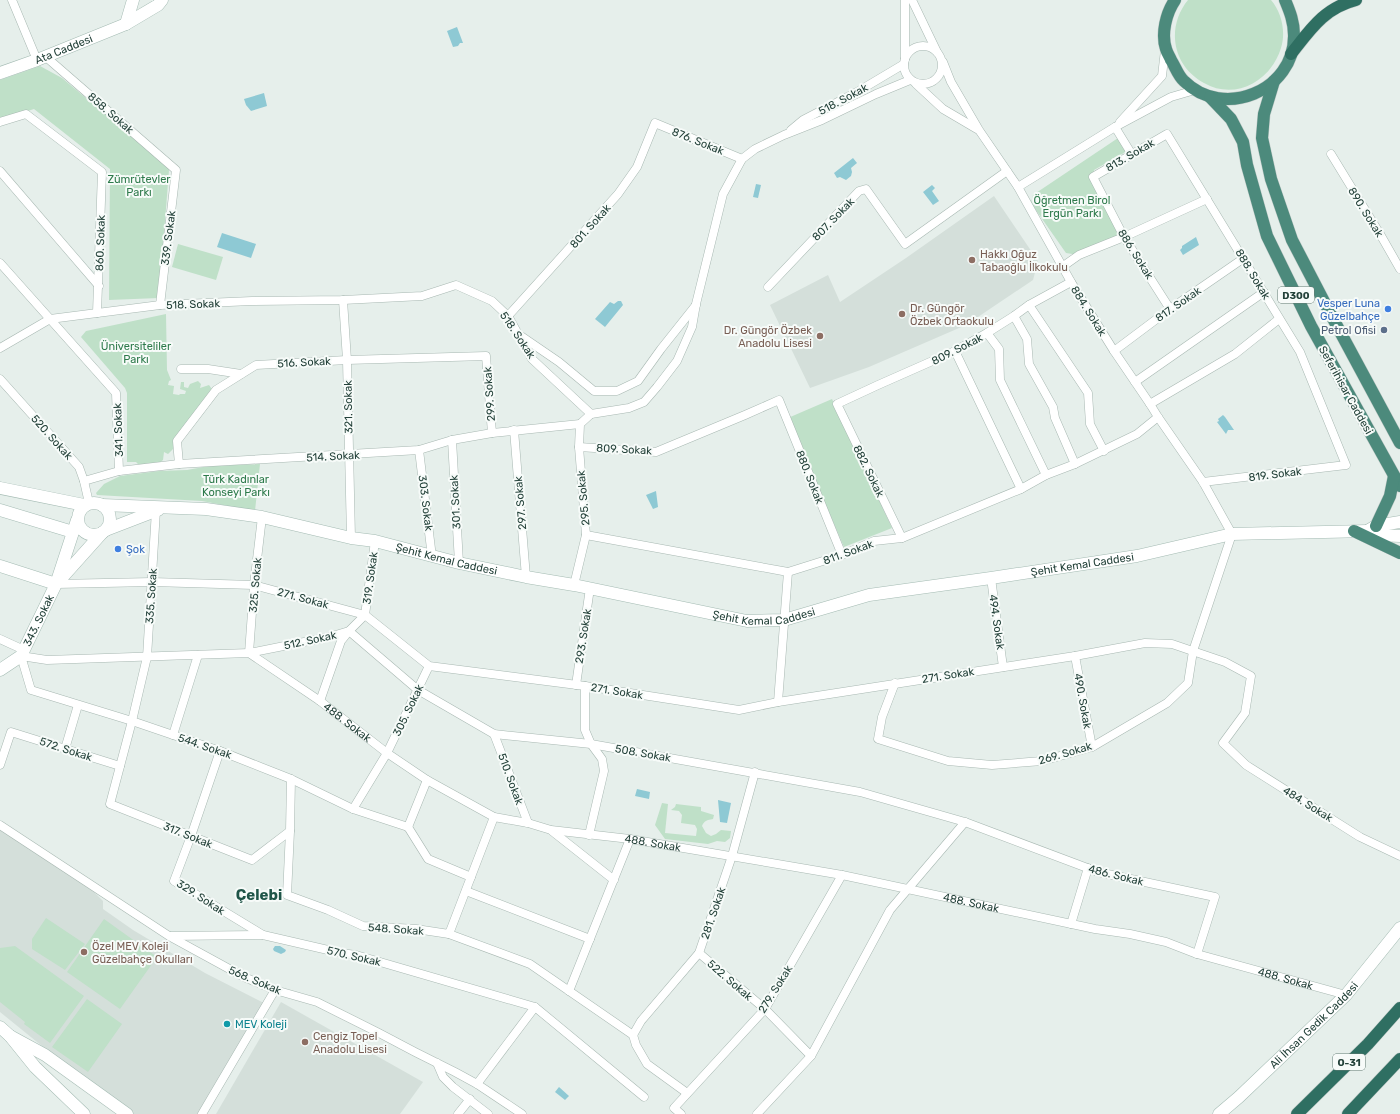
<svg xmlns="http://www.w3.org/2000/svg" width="1400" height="1114" font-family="Rubik,sans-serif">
	<rect width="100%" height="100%" fill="#e6efeb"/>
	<g fill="#d4dfda">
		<polygon points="994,196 1038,261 1033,280 966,325 869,367 810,388 770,305 828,275 840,302 906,258"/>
		<polygon points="0,828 90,888 103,901 103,909 133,930 205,973 264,1003 198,1114 134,1114 42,1046 0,1012"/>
		<polygon points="281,1002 423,1082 400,1114 216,1114"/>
	</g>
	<g fill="#bfe0c8">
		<path d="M1188,0H1271C1282,13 1286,32 1281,48C1271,81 1235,101 1204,83C1172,66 1166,27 1188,0Z"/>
		<polygon points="40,66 62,78 168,167 169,170 159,298 109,300 110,169 34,109 0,120 0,80"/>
		<polygon points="1121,136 1129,150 1094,170 1093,177 1124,237 1079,255 1066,253 1031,203 1033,195"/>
		<polygon points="178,244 223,257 216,280 172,267"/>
		<polygon points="166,314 167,370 171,380 169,381 168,385 174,386 173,394 179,395 180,394 185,394 186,391 180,389 181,382 184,382 184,387 188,388 190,384 198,381 201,384 200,388 209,385 214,392 173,449 168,454 164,452 163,460 159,463 139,465 136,462 127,462 127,393 125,388 81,337 86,331"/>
		<polygon points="832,399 892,528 844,547 788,418"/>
		<polygon points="260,464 255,511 202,501 97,495 96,493 104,484 120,476 159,471 187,470 209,466"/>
		<path d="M662,803L668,804L665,833L696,836L697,829L695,825L681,823L682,815L679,811L671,810L675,807L676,804L701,807V811L714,815L713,819C707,820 704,821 702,826L706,833L711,836L716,834L721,830L731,831L730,838L725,842L717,841L708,844L665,839L655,825Z"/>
		<polygon points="46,918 85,944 65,970 32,949 32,939"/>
		<polygon points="104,919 157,957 120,1009 67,972"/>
		<polygon points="15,946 84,996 50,1043 24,1024 25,1022 0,1002 0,948"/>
		<polygon points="87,999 122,1024 88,1072 52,1047"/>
	</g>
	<g fill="#8ec9d4">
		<polygon points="457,27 463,43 460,43 458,46 453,47 447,31"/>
		<polygon points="264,93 267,106 251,111 246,105 244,99"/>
		<polygon points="853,158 857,163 851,168 852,172 851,176 846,180 840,177 837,178 834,173"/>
		<polygon points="756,184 761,185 758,198 753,197"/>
		<polygon points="932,185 935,188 932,191 939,201 933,205 923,192"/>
		<polygon points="222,233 256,244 251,258 217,247"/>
		<polygon points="1196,237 1199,245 1183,255 1180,250 1182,248 1182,246"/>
		<polygon points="618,301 621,301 623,305 605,327 595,319 610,302 614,304"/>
		<polygon points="1223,415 1225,417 1234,430 1228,430 1226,434 1217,422 1219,421 1218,419"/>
		<polygon points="656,491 658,507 653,509 646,495"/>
		<polygon points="637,789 650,792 649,799 635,796"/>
		<polygon points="718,800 731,803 727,823 720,822"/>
		<polygon points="275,946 280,946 286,950 285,952 281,954 274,951 273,949"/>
		<polygon points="559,1087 569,1096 565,1100 555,1092"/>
	</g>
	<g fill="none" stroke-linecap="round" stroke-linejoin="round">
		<defs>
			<g id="minor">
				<polyline points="12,0 37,60"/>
				<polyline points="905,0 905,59"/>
				<polyline points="912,0 937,52"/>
				<circle cx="923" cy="65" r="19"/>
				<polyline points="46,57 176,170 160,305"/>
				<polyline points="916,84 943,109 977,129"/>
				<polyline points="0,122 26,114 102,172 97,313"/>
				<polyline points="1120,122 1162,76 1165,50"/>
				<polyline points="1115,127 1131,153"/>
				<polyline points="791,130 803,120 857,92 904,64"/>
				<polyline points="1331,154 1380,234 1400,269"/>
				<polyline points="0,171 99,286"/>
				<polyline points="1018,187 1115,127 1171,97 1195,90"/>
				<polyline points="0,263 116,393 119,471"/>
				<polyline points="1062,267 1079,255 1124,237 1207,199"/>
				<polyline points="768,287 859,191 866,189 905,244 1007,171"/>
				<polyline points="343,300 347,360 351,538"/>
				<polyline points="1029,305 1088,393 1090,424 1104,451"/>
				<polyline points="1170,309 1124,237 1093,177 1167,134 1300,352 1346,465 1203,482"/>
				<polyline points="508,316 618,194 637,167 655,123 742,159"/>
				<polyline points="1014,316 1027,339 1029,364 1053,407 1055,418 1075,464"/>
				<polyline points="987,333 999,349 1000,380 1046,475"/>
				<polyline points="521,336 559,362 594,391 617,391 638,381 661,349 696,305"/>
				<polyline points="0,348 50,319 160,305 252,301 343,300 422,296 456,285 492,301 508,316 532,359 591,414"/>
				<polyline points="955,351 1021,489"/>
				<polyline points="1114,351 1170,309 1244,258"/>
				<polyline points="181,369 208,369 241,374"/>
				<polyline points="0,379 79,467 84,481 89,503"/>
				<polyline points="1135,382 1264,292"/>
				<polyline points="1150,404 1235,354 1279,319"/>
				<polyline points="591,414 629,408 644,402 657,387 677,361 692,327 696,304 723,194 742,159 755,149 784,135 822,120 876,94 910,80"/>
				<polyline points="514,430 526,577"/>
				<polyline points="452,440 459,563"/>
				<polyline points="579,447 656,452 745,415 779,400 842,555"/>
				<polyline points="419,450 432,557"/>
				<polyline points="179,464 177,441 216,390 256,365 347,360 486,356 492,433"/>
				<polyline points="84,481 119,471 179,464 419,450 452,440 492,433 580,424"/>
				<polyline points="156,510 147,657 132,721 110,804 252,860 290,831 291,779"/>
				<polyline points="262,517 254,585 249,653 329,637 349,631 365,615 375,541"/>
				<polyline points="586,535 788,572 842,555 874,541 902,538 1021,489 1046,475 1075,464 1137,434 1158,417"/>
				<polyline points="902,538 837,404 878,385 955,351 987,333 1014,316 1029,305 1071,282"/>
				<polyline points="991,578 1003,667"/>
				<polyline points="56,584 152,582 254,585 365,615 429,666 585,686 739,710 778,702 1075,656 1145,643 1172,644 1225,662 1251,676 1245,713 1223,743 1246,765 1360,837 1400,856"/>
				<polyline points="574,585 586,535 579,447 580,424 591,414"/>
				<polyline points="0,639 24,650"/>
				<polyline points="1075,656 1092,747"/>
				<polyline points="895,683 882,717 878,739 948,761 992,765 1042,761 1092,747 1167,703 1188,683 1193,651 1232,534 1203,482 1158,417 1150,404 1114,351 1071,282 1018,187 979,130 951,82 943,62"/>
				<polyline points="576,685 590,588"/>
				<polyline points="585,686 585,730 591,744 602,759 604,771 589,835"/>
				<polyline points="320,701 341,641 349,631 418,690 494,734 591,744 860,792 965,822 1098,872 1215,897 1197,954"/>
				<polyline points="778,702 788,572"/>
				<polyline points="494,734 528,823"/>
				<polyline points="173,735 198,655"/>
				<polyline points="65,749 78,705"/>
				<polyline points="220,751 191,836 174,881 263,935"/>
				<polyline points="0,765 11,732 120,766"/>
				<polyline points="353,809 387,753 429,666"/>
				<polyline points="0,825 169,936 244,977 275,990 317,1002 379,1033 415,1052 455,1072 477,1084 522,1114"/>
				<path id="s1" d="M408,827L353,809L291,779L220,751L132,721L31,690L21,656L47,660L249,653L320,701L387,753L427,780L494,817L528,823L551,830L630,839L842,875L1095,929L1130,934L1166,942L1197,954L1346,995"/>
				<polyline points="408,827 428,859 471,877"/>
				<polyline points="408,827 427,780"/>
				<polyline points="290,831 287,895 328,910 363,926 416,929 449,934 494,817"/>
				<polyline points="552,831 614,880"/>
				<polyline points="466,891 590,939"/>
				<polyline points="1071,924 1088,868"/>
				<polyline points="449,934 530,964 633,1035 636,1045 647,1064 687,1093"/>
				<polyline points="170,936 263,935 341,953 356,955 535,1007 644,1097"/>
				<polyline points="699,953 765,1009 811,1056"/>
				<polyline points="569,991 630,839"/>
				<polyline points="633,1035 641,1021 699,953 732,856 755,772"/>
				<polyline points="437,1063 443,1077 453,1087 488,1114"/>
				<polyline points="477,1084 535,1007"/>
				<polyline points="202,1114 275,990"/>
				<polyline points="458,1114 470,1099"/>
				<polyline points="681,1114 674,1108 765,1009 842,875"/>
				<polyline points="757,1114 811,1056 890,910 965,822"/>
			</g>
			<g id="secondary">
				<polyline points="126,24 133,0"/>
				<path id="s2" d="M0,73L37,60L126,24L158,5L162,0"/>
				<polyline points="0,488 84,505"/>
				<circle cx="94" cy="519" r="16"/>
				<path id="s3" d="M102,505L206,509L262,517L351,538L375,541L459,563L526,577L574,585L747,621L784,620L869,595L991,578L1137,556L1232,534L1368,531L1378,535L1400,536"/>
				<polyline points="0,510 73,532"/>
				<polyline points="106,530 158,510"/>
				<polyline points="1369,530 1376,526 1400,522"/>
				<polyline points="0,566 56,584"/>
				<polyline points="59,581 102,533"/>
				<path id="s4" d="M0,670L21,656L56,584L77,520"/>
				<polyline points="0,1027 10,1036 35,1067 84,1114"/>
				<polyline points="10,1036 45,1055 127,1114"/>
				<path id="s5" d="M1219,1114L1239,1097L1346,995L1400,928"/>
			</g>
			<g id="trunk">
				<path d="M1175,0C1166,13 1161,34 1166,49C1167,53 1170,57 1171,60C1175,66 1178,76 1184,81C1223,120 1295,91 1294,35C1294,22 1290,12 1285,0"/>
				<polyline points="1274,81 1264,114 1262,138 1271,179 1292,240 1330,313 1400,443"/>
				<polyline points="1210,97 1231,119 1243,142 1247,165 1267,236 1311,326 1400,486"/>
				<polyline points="1376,526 1390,496 1394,476"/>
				<polyline points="1354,531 1400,553"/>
			</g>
			<g id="motorway">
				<path d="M1291,54C1310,30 1324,8 1356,0"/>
				<polyline points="1297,1114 1368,1044 1400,1008"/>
				<polyline points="1348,1114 1400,1059"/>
			</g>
		</defs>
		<use href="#minor" stroke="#a8b8b2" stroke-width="9"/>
		<use href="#secondary" stroke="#a4bbb3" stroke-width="13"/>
		<use href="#trunk" stroke="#c2cac8" stroke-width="13"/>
		<use href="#motorway" stroke="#c2cac8" stroke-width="13"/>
		<use href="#minor" stroke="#fff" stroke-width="8"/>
		<use href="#secondary" stroke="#fff" stroke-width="12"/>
		<use href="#trunk" stroke="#4c8a7c" stroke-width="12"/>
		<use href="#motorway" stroke="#2f6f62" stroke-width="12"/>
	</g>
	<g fill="#8d6e63" stroke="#f7fbf9" stroke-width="1.5">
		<circle cx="972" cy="260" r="4"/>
		<circle cx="902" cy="314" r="4"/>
		<circle cx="820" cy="336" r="4"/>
		<circle cx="84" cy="952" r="4"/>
		<circle cx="305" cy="1042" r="4"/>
	</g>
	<g fill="#3f7fe0" stroke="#f7fbf9" stroke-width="1.5">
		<circle cx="1388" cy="309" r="4"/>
		<circle cx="118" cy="549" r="4"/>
	</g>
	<circle fill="#5c6f8a" stroke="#f7fbf9" stroke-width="1.5" cx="1384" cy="330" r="4"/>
	<circle fill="#0f9aa8" stroke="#f7fbf9" stroke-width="1.5" cx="227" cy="1024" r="4"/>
	<g text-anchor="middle" stroke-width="4" stroke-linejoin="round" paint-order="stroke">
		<g fill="#f7fbf9" stroke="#637a73" stroke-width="1">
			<rect x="1278" y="287" width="36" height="16" rx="3"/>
			<rect x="1333" y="1054" width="32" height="16" rx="3"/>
		</g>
		<g font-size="10" font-weight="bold" fill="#24423a">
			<text x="1296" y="299">D300</text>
			<text x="1349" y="1066">O-31</text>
		</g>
		<g font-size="11" fill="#24423a" stroke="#f7fbf9">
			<text dy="4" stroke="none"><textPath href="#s2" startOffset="68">Ata Caddesi</textPath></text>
			<text transform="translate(843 99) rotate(-28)" y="4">518. Sokak</text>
			<text transform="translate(111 113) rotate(41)" y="4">858. Sokak</text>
			<text transform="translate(698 141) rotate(22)" y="4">876. Sokak</text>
			<text transform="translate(1130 155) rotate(-30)" y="4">813. Sokak</text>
			<text transform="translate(1366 212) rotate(58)" y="4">890. Sokak</text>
			<text transform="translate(833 219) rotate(-46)" y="4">807. Sokak</text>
			<text transform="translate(590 226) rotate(-48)" y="4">801. Sokak</text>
			<text transform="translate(168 238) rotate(-83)" y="4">339. Sokak</text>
			<text transform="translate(100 243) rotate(-88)" y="4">860. Sokak</text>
			<text transform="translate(1136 254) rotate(58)" y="4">886. Sokak</text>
			<text transform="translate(1253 274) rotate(59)" y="4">888. Sokak</text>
			<text transform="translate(193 304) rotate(-2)" y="4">518. Sokak</text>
			<text transform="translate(1178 304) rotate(-35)" y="4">817. Sokak</text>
			<text transform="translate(1089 311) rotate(58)" y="4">884. Sokak</text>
			<text transform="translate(518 335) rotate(56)" y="4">518. Sokak</text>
			<text transform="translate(957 349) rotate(-27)" y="4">809. Sokak</text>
			<text transform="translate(304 362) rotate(-3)" y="4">516. Sokak</text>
			<text transform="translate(1346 390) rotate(61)" y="4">Seferihisar Caddesi</text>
			<text transform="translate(489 394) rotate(-94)" y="4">299. Sokak</text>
			<text transform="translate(348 407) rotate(-91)" y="4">321. Sokak</text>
			<text transform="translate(118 430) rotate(-92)" y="4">341. Sokak</text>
			<text transform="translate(52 437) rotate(48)" y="4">520. Sokak</text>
			<text transform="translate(624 449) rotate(3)" y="4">809. Sokak</text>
			<text transform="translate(333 456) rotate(-3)" y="4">514. Sokak</text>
			<text transform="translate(869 471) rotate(64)" y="4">882. Sokak</text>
			<text transform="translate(1275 474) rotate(-7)" y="4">819. Sokak</text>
			<text transform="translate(810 477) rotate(68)" y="4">880. Sokak</text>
			<text transform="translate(583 498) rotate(-95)" y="4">295. Sokak</text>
			<text transform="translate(455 502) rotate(-93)" y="4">301. Sokak</text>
			<text transform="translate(426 503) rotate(83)" y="4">303. Sokak</text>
			<text transform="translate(520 503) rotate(-95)" y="4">297. Sokak</text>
			<text transform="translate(848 552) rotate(-20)" y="4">811. Sokak</text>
			<text dy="4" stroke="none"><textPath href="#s3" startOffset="350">Şehit Kemal Caddesi</textPath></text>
			<text dy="4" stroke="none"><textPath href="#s3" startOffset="998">Şehit Kemal Caddesi</textPath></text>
			<text transform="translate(370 578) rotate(-82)" y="4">319. Sokak</text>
			<text transform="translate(255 585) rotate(-85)" y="4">325. Sokak</text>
			<text transform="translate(151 596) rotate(-86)" y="4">335. Sokak</text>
			<text transform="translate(303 598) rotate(15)" y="4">271. Sokak</text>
			<text dy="4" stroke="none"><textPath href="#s3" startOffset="674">Şehit Kemal Caddesi</textPath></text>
			<text dy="4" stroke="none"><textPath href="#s4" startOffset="65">343. Sokak</textPath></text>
			<text transform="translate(997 622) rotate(82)" y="4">494. Sokak</text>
			<text transform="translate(583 636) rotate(-81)" y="4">293. Sokak</text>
			<text transform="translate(310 640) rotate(-12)" y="4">512. Sokak</text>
			<text transform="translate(948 675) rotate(-9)" y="4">271. Sokak</text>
			<text transform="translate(617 691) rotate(9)" y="4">271. Sokak</text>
			<text transform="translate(1083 701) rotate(80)" y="4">490. Sokak</text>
			<text transform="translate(408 710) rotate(-64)" y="4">305. Sokak</text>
			<text dy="4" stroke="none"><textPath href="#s1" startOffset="786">488. Sokak</textPath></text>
			<text transform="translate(205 746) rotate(19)" y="4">544. Sokak</text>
			<text transform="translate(66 749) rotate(18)" y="4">572. Sokak</text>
			<text transform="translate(643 753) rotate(10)" y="4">508. Sokak</text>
			<text transform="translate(1065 753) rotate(-16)" y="4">269. Sokak</text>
			<text transform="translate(511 779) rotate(70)" y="4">510. Sokak</text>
			<text transform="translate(1308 804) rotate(32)" y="4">484. Sokak</text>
			<text transform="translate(188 835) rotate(22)" y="4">317. Sokak</text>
			<text dy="4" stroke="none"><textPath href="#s1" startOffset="1122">488. Sokak</textPath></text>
			<text transform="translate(1116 875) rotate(14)" y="4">486. Sokak</text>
			<text transform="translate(201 897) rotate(33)" y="4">329. Sokak</text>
			<text dy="4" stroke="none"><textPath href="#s1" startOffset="1446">488. Sokak</textPath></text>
			<text transform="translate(713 913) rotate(-71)" y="4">281. Sokak</text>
			<text transform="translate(396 929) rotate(4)" y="4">548. Sokak</text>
			<text transform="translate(354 956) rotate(13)" y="4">570. Sokak</text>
			<text dy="4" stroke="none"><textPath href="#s1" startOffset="1770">488. Sokak</textPath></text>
			<text transform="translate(255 980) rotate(23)" y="4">568. Sokak</text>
			<text transform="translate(730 980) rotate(41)" y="4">522. Sokak</text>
			<text transform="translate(775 989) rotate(-58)" y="4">279. Sokak</text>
			<text dy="4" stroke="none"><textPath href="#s5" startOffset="130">Ali İhsan Gedik Caddesi</textPath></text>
		</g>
		<g font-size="11" fill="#2d7a4b" stroke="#f7fbf9">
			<text x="139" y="183">Zümrütevler<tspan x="139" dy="13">Parkı</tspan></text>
			<text x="1072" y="204">Öğretmen Birol<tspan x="1072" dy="13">Ergün Parkı</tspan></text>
			<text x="136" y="350">Üniversiteliler<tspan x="136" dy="13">Parkı</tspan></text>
			<text x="236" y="483">Türk Kadınlar<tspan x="236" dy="13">Konseyi Parkı</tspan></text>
		</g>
		<g font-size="11" fill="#785e54" stroke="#f7fbf9" text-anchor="start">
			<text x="980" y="258">Hakkı Oğuz<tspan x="980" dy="13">Tabaoğlu İlkokulu</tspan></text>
			<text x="910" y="312">Dr. Güngör<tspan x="910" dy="13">Özbek Ortaokulu</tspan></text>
			<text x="812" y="334" text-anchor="end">Dr. Güngör Özbek<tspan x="812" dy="13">Anadolu Lisesi</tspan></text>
			<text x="92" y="950">Özel MEV Koleji<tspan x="92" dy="13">Güzelbahçe Okulları</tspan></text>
			<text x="313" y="1040">Cengiz Topel<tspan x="313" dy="13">Anadolu Lisesi</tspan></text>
		</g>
		<g font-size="11" fill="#366cbe" stroke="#f7fbf9" text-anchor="end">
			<text x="1380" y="307">Vesper Luna<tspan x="1380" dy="13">Güzelbahçe</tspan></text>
			<text x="126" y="553" text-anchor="start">Şok</text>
		</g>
		<g font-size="11" fill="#4e5e75" stroke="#f7fbf9" text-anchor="end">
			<text x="1376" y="334">Petrol Ofisi</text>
		</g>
		<g font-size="11" fill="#0d838f" stroke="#f7fbf9" text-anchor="start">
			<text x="235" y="1028">MEV Koleji</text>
		</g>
		<g font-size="15" font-weight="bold" fill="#1f5548" stroke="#f7fbf9">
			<text x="259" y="900">Çelebi</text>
		</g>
	</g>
</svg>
